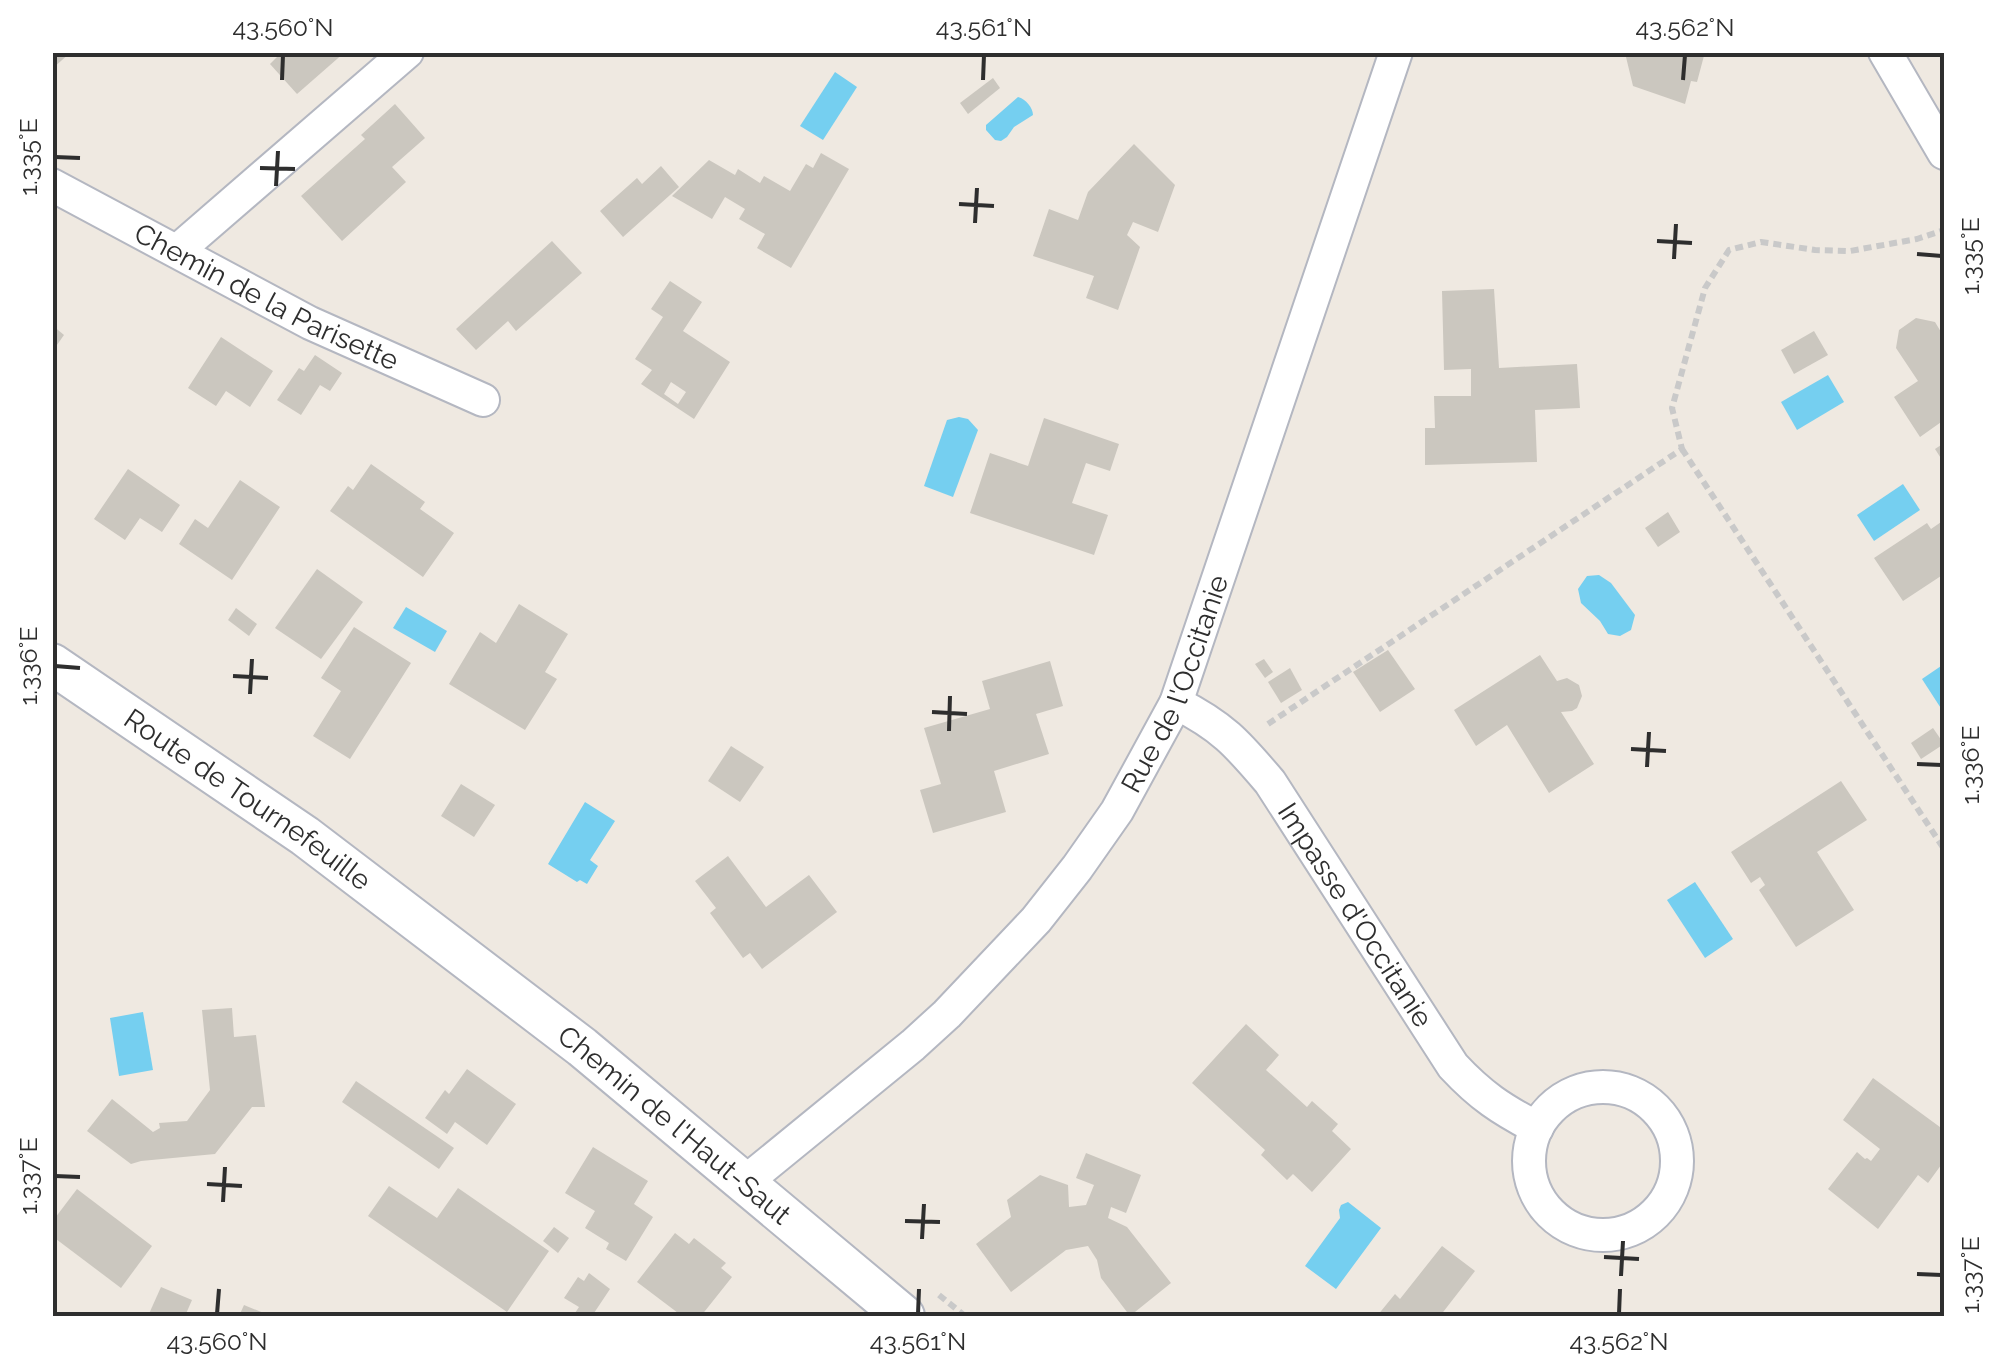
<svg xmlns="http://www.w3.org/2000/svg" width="1997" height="1369" font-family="Raleway,sans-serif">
	<rect width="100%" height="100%" fill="#efe9e1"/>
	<g fill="#75cff0">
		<polygon points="835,72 857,87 823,140 800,126"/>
		<path d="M1018,97C1026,99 1033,108 1033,115L1014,127L1007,137L1001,141L995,140L986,130V125Z"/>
		<polygon points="1828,375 1844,402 1797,430 1781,402"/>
		<polygon points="959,417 968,419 978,430 953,497 924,486 947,420"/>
		<polygon points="1903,484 1920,510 1874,541 1857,515"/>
		<polygon points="1599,575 1611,583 1635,615 1631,630 1620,636 1608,634 1600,621 1581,603 1578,589 1587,576"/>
		<polygon points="406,607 447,631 435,652 393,628"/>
		<polygon points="1944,664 1944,713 1922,679"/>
		<polygon points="585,802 615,821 590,860 598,866 587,884 580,880 577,882 548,864"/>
		<polygon points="1695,882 1733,939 1705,958 1667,900"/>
		<polygon points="143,1012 153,1070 119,1076 110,1018"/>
		<polygon points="1348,1202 1381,1228 1336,1289 1305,1266 1340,1218 1339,1210 1341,1205"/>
	</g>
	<g fill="#cbc7bf" fill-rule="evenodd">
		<polygon points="52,52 71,52 52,69"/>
		<polygon points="282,52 345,52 297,94 270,64"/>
		<polygon points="1630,52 1705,52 1697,82 1691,81 1685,104 1633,86 1626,57"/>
		<polygon points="993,78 1000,88 968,114 960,103"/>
		<polygon points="395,104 425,138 392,167 406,182 342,241 301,196 365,139 361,135"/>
		<polygon points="1134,144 1175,185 1158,232 1133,222 1127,235 1140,247 1118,310 1086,298 1094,276 1033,256 1049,209 1078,220 1088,192"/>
		<polygon points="821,153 849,169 791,268 757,248 765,234 739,219 745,209 725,197 712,219 672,196 709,160 735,175 738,169 760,183 764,176 790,191 806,164 813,168"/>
		<polygon points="661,166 679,187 623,237 600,211 637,178 642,184"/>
		<polygon points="552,241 582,273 516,331 508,321 476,350 456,329"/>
		<path d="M670,281L702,302L683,331L730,362L694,419L641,384L652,370L635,359L663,317L651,309ZM671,382L686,392L678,404L664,394Z"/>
		<polygon points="1494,289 1499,368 1577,364 1580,408 1535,410 1537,462 1425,465 1425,428 1435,428 1434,396 1471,396 1471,369 1444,370 1442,291"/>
		<polygon points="1916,318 1935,322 1944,337 1944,420 1920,437 1894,397 1918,381 1896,348 1899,330"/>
		<polygon points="52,325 64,335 52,352"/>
		<polygon points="1814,331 1828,355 1794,374 1781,350"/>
		<polygon points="221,337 273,371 250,407 226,391 216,406 188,388"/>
		<polygon points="315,355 342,373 330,391 320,385 301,415 277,400 299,368 304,371"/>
		<polygon points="1044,418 1119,444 1110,471 1086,463 1072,503 1108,515 1094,555 970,513 990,453 1028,466"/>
		<polygon points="1944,443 1944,463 1935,449"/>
		<polygon points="371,464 425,502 420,509 454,533 423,577 330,511 348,486 353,490"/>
		<polygon points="128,469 180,505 162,532 140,518 125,540 94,519"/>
		<polygon points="240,480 280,507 232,580 179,544 195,519 208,528"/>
		<polygon points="1668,512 1680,532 1658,547 1645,528"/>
		<polygon points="1944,520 1944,574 1903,601 1874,558 1927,523 1931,529"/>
		<polygon points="317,569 363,602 321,659 275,628"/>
		<polygon points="519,604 568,634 545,672 557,679 525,730 449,684 480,632 496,643"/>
		<polygon points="236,608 257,624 249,636 228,620"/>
		<polygon points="354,627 411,663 350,759 313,736 341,691 321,678"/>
		<polygon points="1388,650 1415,689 1380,712 1353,672"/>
		<polygon points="1540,655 1557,681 1567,678 1579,685 1582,696 1577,708 1572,711 1561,712 1594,764 1549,793 1507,725 1476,746 1454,710"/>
		<polygon points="1264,659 1273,672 1265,678 1255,664"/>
		<polygon points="1050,661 1063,706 1036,714 1049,754 994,771 1006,812 933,833 920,790 941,784 924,728 990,709 982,681"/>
		<polygon points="1290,668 1302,690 1281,703 1268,682"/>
		<polygon points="1933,728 1944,744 1921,759 1911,743"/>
		<polygon points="731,746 764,767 740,802 708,781"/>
		<polygon points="1841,781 1867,820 1817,852 1854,910 1796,947 1759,890 1765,885 1760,877 1751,883 1731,852"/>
		<polygon points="461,784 495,805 474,837 441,816"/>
		<polygon points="728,856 766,907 809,875 837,912 762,969 750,953 743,958 710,913 716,908 695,881"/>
		<polygon points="232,1008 234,1037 256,1035 265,1107 252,1107 215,1154 141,1161 131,1164 87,1131 112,1099 153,1132 160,1128 159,1123 187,1121 210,1090 202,1010"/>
		<polygon points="1246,1024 1279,1055 1266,1070 1307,1107 1312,1101 1338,1124 1332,1131 1351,1149 1312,1192 1293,1174 1287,1180 1261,1155 1265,1150 1192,1083"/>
		<polygon points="467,1069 516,1104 487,1145 455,1122 447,1134 425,1118 445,1090 449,1094"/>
		<polygon points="1873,1078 1944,1130 1944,1161 1928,1183 1918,1175 1878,1229 1828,1189 1857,1152 1865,1159 1867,1158 1871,1161 1880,1149 1843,1120"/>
		<polygon points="356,1081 454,1148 439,1169 342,1102"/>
		<polygon points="593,1147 648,1181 634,1204 653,1217 626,1261 606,1249 609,1243 585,1228 595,1211 565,1193"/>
		<polygon points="1086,1153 1141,1175 1126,1213 1111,1207 1108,1218 1127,1227 1171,1283 1130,1316 1101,1278 1097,1260 1088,1246 1066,1250 1011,1292 976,1244 1011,1217 1007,1200 1040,1175 1068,1185 1069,1207 1086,1205 1094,1185 1076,1178"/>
		<polygon points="389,1186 437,1218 458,1188 549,1251 507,1312 368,1216"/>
		<polygon points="77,1189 152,1246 121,1288 52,1236 52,1222"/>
		<polygon points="554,1227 569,1238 558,1253 543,1241"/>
		<polygon points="675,1233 689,1244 694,1238 726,1263 721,1268 732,1277 701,1316 682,1316 637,1282"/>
		<polygon points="1442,1246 1475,1271 1440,1316 1377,1316 1395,1294 1400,1299"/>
		<polygon points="589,1273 610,1289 592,1316 573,1316 579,1307 564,1298 578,1277 584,1281"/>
		<polygon points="161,1287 192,1300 185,1316 148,1316"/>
		<polygon points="244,1305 271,1316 239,1316"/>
	</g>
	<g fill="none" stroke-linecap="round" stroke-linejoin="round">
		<defs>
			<g id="minor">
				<polyline points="1885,52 1944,153"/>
				<path id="s1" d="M52,185L310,323L483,400"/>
				<polyline points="177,251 407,52"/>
				<path id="s2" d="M1176,703C1222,726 1237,743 1270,782L1453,1066C1481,1096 1501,1109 1537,1128"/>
				<circle cx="1603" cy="1161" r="74"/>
				<path id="s3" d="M744,1183L913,1045L947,1014L1036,920L1077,868L1117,811L1176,703L1396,52"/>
			</g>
			<g id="tertiary">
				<path id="s4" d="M52,664L305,836L582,1047L904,1316"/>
			</g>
		</defs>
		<use href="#minor" stroke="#b4b7c1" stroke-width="36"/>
		<use href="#tertiary" stroke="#b4b7c1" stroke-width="44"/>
		<g stroke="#c9c9c9" stroke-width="6" stroke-dasharray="8 5" stroke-linecap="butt">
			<polyline points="1682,449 1944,849"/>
			<polyline points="1268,724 1682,449 1672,408 1705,288 1729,250 1761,242 1815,250 1850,251 1917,239 1944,230"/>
			<polyline points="939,1295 965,1316"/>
		</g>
		<use href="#minor" stroke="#fff" stroke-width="32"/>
		<use href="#tertiary" stroke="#fff" stroke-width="40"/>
	</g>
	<path fill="none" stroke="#2e2e2e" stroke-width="4" d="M282,80L283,55M983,80L984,55M1683,80L1685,55M55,157L80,158M260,168L295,169M276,186L278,151M959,204L994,206M975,223L977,188M1657,241L1692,243M1917,254L1942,256M1674,259L1676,224M55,666L80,668M233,676L268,678M250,694L252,659M932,712L967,714M949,731L950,696M1631,749L1666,751M1917,764L1942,765M1647,767L1649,732M55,1176L80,1177M207,1184L242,1186M223,1202L225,1167M905,1221L940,1222M922,1239L924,1204M1604,1257L1639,1259M1917,1274L1942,1275M1621,1276L1623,1241M217,1314L219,1289M918,1314L919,1289M1619,1314L1620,1289"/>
	<g text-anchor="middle" stroke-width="8" stroke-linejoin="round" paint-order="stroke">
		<g font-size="28" fill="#2e2e2e" stroke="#fff">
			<text dy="10" stroke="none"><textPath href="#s1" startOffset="242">Chemin de la Parisette</textPath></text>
			<text dy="10" stroke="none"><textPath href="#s3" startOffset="670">Rue de l'Occitanie</textPath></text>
			<text dy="10" stroke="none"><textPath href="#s4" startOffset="238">Route de Tournefeuille</textPath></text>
			<text dy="10" stroke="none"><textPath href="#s2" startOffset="282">Impasse d'Occitanie</textPath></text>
			<text dy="10" stroke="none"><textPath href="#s4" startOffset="775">Chemin de l'Haut-Saut</textPath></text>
		</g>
	</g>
	<rect width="1997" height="1369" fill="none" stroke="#ffffff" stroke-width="110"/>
	<rect x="55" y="55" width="1887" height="1259" fill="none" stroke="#2e2e2e" stroke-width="4"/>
	<g font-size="25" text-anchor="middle" fill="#2e2e2e">
		<text x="283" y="36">43.560°N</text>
		<text x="984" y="36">43.561°N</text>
		<text x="1685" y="36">43.562°N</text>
		<text transform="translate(28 157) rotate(-90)" y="9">1.335°E</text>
		<text transform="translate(1970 256) rotate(-90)" y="9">1.335°E</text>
		<text transform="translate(28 666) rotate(-90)" y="9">1.336°E</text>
		<text transform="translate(1970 765) rotate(-90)" y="9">1.336°E</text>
		<text transform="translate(28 1176) rotate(-90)" y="9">1.337°E</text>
		<text transform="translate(1970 1275) rotate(-90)" y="9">1.337°E</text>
		<text x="217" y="1350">43.560°N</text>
		<text x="918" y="1350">43.561°N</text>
		<text x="1619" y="1350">43.562°N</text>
	</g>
</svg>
